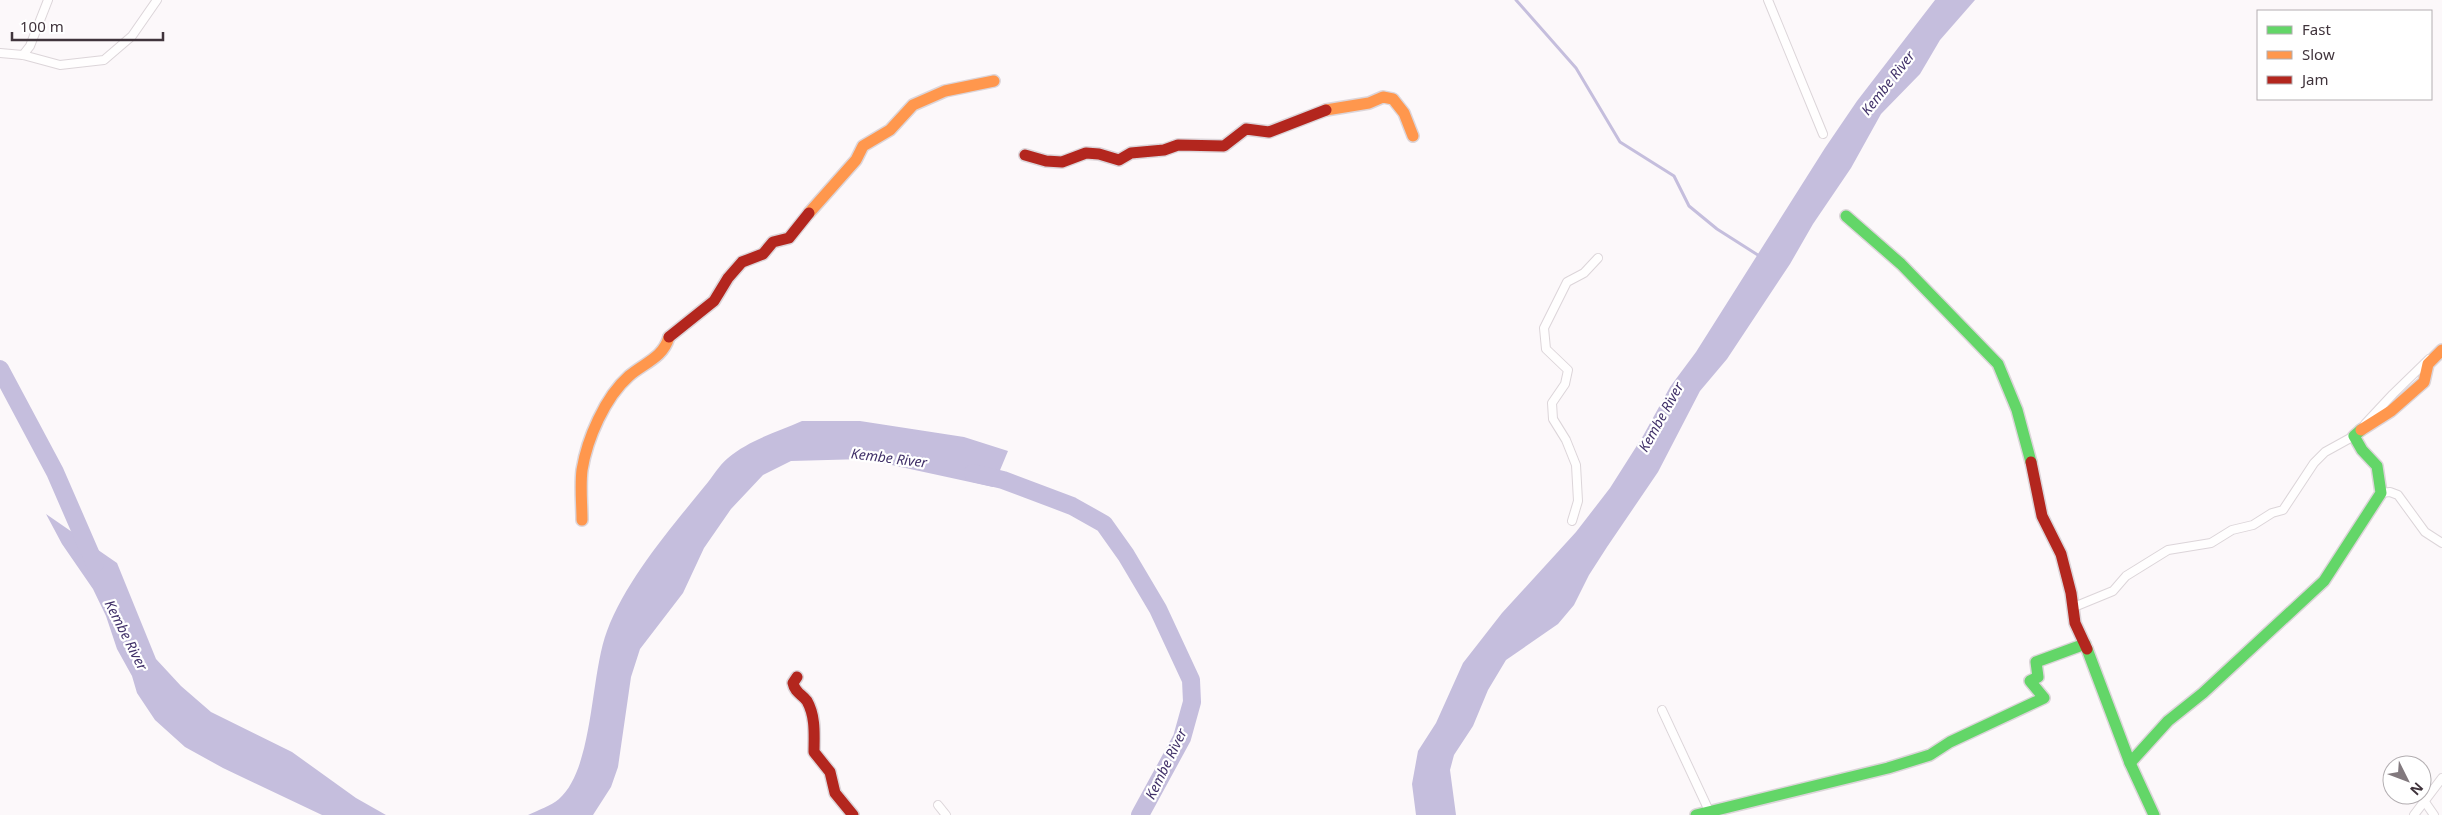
<svg xmlns="http://www.w3.org/2000/svg" width="2442" height="815" font-family="'Noto Sans',sans-serif">
	<rect width="100%" height="100%" fill="#fcf8fa"/>
	<g fill="#c5bedd">
		<polygon points="1935,0 1975,0 1940,40 1920,74 1881,114 1851,168 1813,224 1790,264 1727,359 1700,391 1658,472 1607,547 1589,575 1574,605 1558,624 1506,660 1488,690 1473,726 1454,755 1450,770 1456,815 1416,815 1412,784 1418,751 1436,723 1463,663 1502,613 1576,532 1610,488 1643,436 1670,387 1696,352 1825,148 1857,101"/>
		<path d="M802,421H860L964,437L1008,451L993,487L864,459L791,461L763,475L731,509L704,548L683,593L640,649L631,677L618,767L611,787L593,815H528C538,810 551,806 559,799C594,768 590,676 607,631C626,580 670,529 704,487C712,478 719,465 728,458C749,440 777,432 802,421Z"/>
		<polygon points="46,514 117,563 156,659 181,686 211,712 292,752 356,798 386,815 322,815 223,768 185,747 155,720 137,693 132,676 117,649 106,616 93,589 62,544"/>
	</g>
	<g fill="none" stroke-linecap="round" stroke-linejoin="round">
		<polyline stroke="#c5bedd" stroke-width="3" points="1516,0 1576,68 1620,142 1674,176 1689,206 1717,229 1761,257"/>
		<g stroke="#c5bedd" stroke-width="18">
			<polyline points="0,369 55,472 95,564"/>
			<polyline points="973,473 1003,480 1072,506 1104,524 1126,555 1158,609 1191,680 1192,702 1182,738 1140,815"/>
		</g>
		<defs>
			<g id="street">
				<polyline points="1768,0 1823,134"/>
				<polyline points="0,53 23,55 60,65 104,60 132,36 157,0"/>
				<polyline points="23,55 30,46 48,0"/>
				<polyline points="2365,424 2393,394 2429,359"/>
				<polyline points="2381,493 2390,492 2398,495 2425,532 2442,543"/>
				<polyline points="1572,521 1578,501 1576,465 1566,440 1553,419 1552,403 1565,384 1568,370 1546,349 1544,328 1567,282 1584,273 1598,258"/>
				<polyline points="2074,607 2113,591 2126,576 2168,550 2211,543 2232,530 2253,525 2272,513 2283,510 2314,463 2325,452 2354,436"/>
				<polyline points="1662,710 1711,815"/>
				<polyline points="2425,802 2434,815"/>
				<polyline points="938,805 946,815"/>
				<polyline points="2414,815 2442,778"/>
			</g>
			<g id="fast">
				<polyline points="1846,216 1901,264 1998,364 2017,410 2031,462"/>
				<polyline points="2087,649 2130,763 2154,815"/>
				<polyline points="2130,763 2168,721 2203,693 2324,581 2381,493 2377,466 2362,450 2354,436 2361,430"/>
				<polyline points="1696,815 1888,768 1930,755 1950,742 2044,698 2030,681 2038,677 2036,662 2085,644"/>
			</g>
			<g id="slow">
				<polyline points="1326,110 1369,103 1383,97 1393,99 1404,113 1413,136"/>
				<polyline points="809,213 856,160 863,146 890,130 913,105 945,91 994,81"/>
				<polyline points="2361,430 2391,411 2424,382 2428,364 2442,350"/>
				<path d="M582,520C582,504 580,487 582,470C587,439 605,397 629,376C644,363 663,358 669,337"/>
			</g>
			<g id="jam">
				<polyline points="1025,155 1046,161 1062,162 1086,153 1099,154 1119,160 1131,153 1164,150 1178,145 1224,146 1246,129 1269,132 1326,110"/>
				<polyline points="669,337 714,301 728,278 742,262 763,254 773,242 789,238 809,213"/>
				<polyline points="2031,462 2042,516 2061,554 2071,593 2075,623 2087,649"/>
				<path d="M797,677L793,683C795,693 802,694 807,701C816,717 814,736 814,752L830,772L835,793L853,815"/>
			</g>
		</defs>
		<use href="#street" stroke="#dcd5d9" stroke-width="10"/>
		<use href="#fast" stroke="#dcd5d9" stroke-width="14"/>
		<use href="#slow" stroke="#dcd5d9" stroke-width="14"/>
		<use href="#jam" stroke="#dcd5d9" stroke-width="14"/>
		<use href="#street" stroke="#fffefe" stroke-width="8"/>
		<use href="#fast" stroke="#63d668" stroke-width="11"/>
		<use href="#slow" stroke="#ff974d" stroke-width="11"/>
		<use href="#jam" stroke="#b3261e" stroke-width="11"/>
	</g>
	<g text-anchor="middle" stroke-width="4.5" stroke-linejoin="round" paint-order="stroke">
		<g font-size="14" font-style="italic" fill="#413169" stroke="#fff">
			<text transform="translate(1888 83) rotate(-52)" y="5">Kembe River</text>
			<text transform="translate(1661 417) rotate(-61)" y="5">Kembe River</text>
			<text transform="translate(889 458) rotate(7)" y="5">Kembe River</text>
			<text transform="translate(126 635) rotate(63)" y="5">Kembe River</text>
			<text transform="translate(1166 764) rotate(-64)" y="5">Kembe River</text>
		</g>
	</g>
	<rect x="2257" y="10" width="175" height="90" fill="#ffffff" stroke="#b3aeb1"/>
	<rect x="2267" y="26" width="25" height="8" fill="#63d668" stroke="#b3aeb1"/>
	<text x="2302" y="35" font-size="15" fill="#40343c">Fast</text>
	<rect x="2267" y="51" width="25" height="8" fill="#ff974d" stroke="#b3aeb1"/>
	<text x="2302" y="60" font-size="15" fill="#40343c">Slow</text>
	<rect x="2267" y="76" width="25" height="8" fill="#b3261e" stroke="#b3aeb1"/>
	<text x="2302" y="85" font-size="15" fill="#40343c">Jam</text>
	<g transform="translate(2407 780) rotate(132)"><circle r="24" fill="#ffffff" stroke="#b3aeb1"/>
	<path d="M0-4L9 19L0 12L-9 19Z" fill="#82797e"/>
	<text y="-8" font-size="14" font-weight="bold" text-anchor="middle" fill="#40343c">N</text>
	</g>
	<path d="M12 32v8h151v-8" fill="none" stroke="#40343c" stroke-width="2.5"/>
	<text x="20" y="32" font-size="15" fill="#40343c" stroke="#ffffff" stroke-width="4" paint-order="stroke">100 m</text>
</svg>
